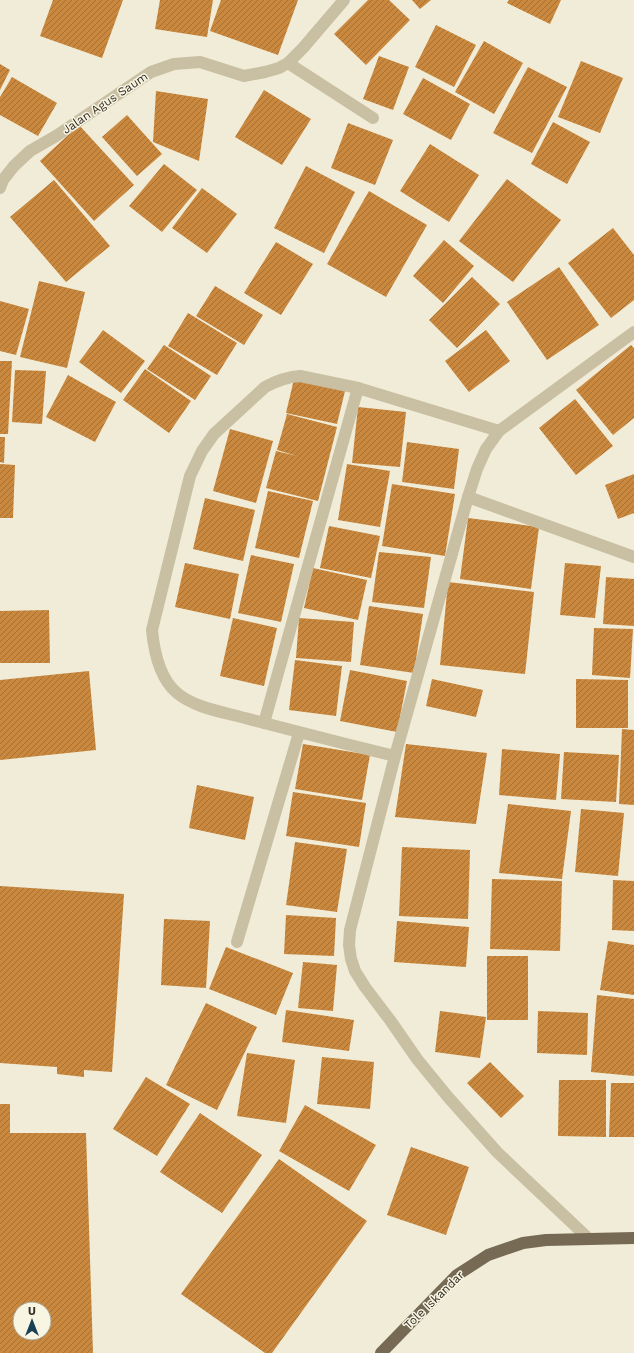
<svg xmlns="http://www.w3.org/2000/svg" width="634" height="1353" font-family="'Work Sans',sans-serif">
	<defs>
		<pattern id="building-hatch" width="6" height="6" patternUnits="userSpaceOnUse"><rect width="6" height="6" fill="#c9883d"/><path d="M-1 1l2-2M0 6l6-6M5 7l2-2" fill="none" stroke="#a47033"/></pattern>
	</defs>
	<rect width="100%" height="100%" fill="#f1ecd7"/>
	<g fill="url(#building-hatch)" fill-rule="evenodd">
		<polygon points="53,0 123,0 102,58 40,36"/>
		<polygon points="160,0 213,0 207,37 155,29"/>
		<polygon points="221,0 298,0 278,55 210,31"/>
		<polygon points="368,0 389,0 410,20 366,65 334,34"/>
		<polygon points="412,0 431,0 420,9"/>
		<polygon points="509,0 561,0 550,24 507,3"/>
		<polygon points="436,25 476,45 454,87 415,67"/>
		<polygon points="484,41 523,63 494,114 455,92"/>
		<polygon points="379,56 409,67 393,110 363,99"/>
		<polygon points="581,61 623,78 600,133 558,117"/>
		<polygon points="0,64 10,70 0,90"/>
		<polygon points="528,67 567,87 532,153 493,133"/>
		<polygon points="12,77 57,103 38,136 0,115 0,97"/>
		<polygon points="423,78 470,104 451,140 403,114"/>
		<polygon points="264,90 311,119 282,165 235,137"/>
		<polygon points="156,91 208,99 199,161 153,142"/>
		<polygon points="127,115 162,154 137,176 102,137"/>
		<polygon points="553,122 590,142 567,184 531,164"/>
		<polygon points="348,123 393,140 375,185 331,168"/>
		<polygon points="79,125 134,185 94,221 40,161"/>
		<polygon points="430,144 479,175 449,222 400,191"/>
		<polygon points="164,164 197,190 162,232 129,206"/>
		<polygon points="306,166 355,192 324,253 274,228"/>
		<polygon points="507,179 561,220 513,282 459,241"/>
		<polygon points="54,180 110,246 66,282 10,217"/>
		<polygon points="202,188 237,214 207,253 172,228"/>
		<polygon points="369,191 427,225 386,297 327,264"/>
		<polygon points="613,228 634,255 634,300 611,318 568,263"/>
		<polygon points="444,240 474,266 443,303 413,276"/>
		<polygon points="276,242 313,264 281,315 244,293"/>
		<polygon points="559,267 599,325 547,360 507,302"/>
		<polygon points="472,277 500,304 457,348 429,320"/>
		<polygon points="39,281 85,292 67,368 20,357"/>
		<polygon points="215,286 263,315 244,345 196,316"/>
		<polygon points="0,301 29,309 16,355 0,351"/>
		<polygon points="188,313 237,343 217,375 168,346"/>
		<polygon points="103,330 145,361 121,393 79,362"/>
		<polygon points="486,330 510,361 469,392 445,361"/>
		<polygon points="164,345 211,376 195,400 147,369"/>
		<polygon points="631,345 634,348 634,418 613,435 576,390"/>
		<polygon points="0,361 12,361 8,434 0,434"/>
		<polygon points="145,369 191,401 169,433 123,400"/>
		<polygon points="15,370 46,371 42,424 12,422"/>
		<polygon points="68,375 116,402 95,442 46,417"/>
		<polygon points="294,379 345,391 337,424 286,413"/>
		<polygon points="575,399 613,446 576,475 539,428"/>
		<polygon points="358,407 406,412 400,467 352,463"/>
		<polygon points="287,414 337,427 318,501 266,488 276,451 297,456 277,450"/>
		<polygon points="230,429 273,441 256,503 213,491"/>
		<polygon points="0,437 5,437 4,463 0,462"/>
		<polygon points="407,442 459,449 454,489 402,482"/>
		<polygon points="0,464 15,465 13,518 0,518"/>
		<polygon points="347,464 390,471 380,527 338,520"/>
		<polygon points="634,474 634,513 618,519 605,485"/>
		<polygon points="392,484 455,494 445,556 382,546"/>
		<polygon points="268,491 313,501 299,558 255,548"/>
		<polygon points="205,498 255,510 243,561 193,549"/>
		<polygon points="468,518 539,527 531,589 460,579"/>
		<polygon points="329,526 380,536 371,578 320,568"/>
		<polygon points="379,552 431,557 424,608 372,602"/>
		<polygon points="251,555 294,564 281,622 238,613"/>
		<polygon points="185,563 239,574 230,619 175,607"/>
		<polygon points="565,563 601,566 595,618 560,615"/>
		<polygon points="313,568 367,580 358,620 304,608"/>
		<polygon points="606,577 634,579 634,626 603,624"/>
		<polygon points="448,582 534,592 525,674 440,665"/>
		<polygon points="369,606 423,614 414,673 360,665"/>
		<polygon points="49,610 50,663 0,663 0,611"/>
		<polygon points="233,618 277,628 264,686 220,676"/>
		<polygon points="299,618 354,622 351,662 296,658"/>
		<polygon points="594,628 633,629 630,678 592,675"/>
		<polygon points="295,660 342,666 336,716 289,710"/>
		<polygon points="350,670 407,681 397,732 340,721"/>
		<polygon points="89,671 96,750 0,760 0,680"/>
		<polygon points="432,679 483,690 476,717 426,706"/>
		<polygon points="576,679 628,680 628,728 576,728"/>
		<polygon points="622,729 634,730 634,805 619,804"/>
		<polygon points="303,744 370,755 362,800 295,789"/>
		<polygon points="406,744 487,753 476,824 395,817"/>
		<polygon points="502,749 560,754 556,800 499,795"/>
		<polygon points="564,752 619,755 616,802 561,799"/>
		<polygon points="197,785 254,797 245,840 189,828"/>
		<polygon points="293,792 366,803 359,847 286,836"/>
		<polygon points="508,804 571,811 562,879 499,873"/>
		<polygon points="581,809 624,813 618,876 575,872"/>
		<polygon points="295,842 347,849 337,912 286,905"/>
		<polygon points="402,847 470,850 468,919 399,916"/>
		<polygon points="492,879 562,881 560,951 490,949"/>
		<polygon points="613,880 634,881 634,931 612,930"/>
		<polygon points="0,886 124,894 112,1072 84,1070 84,1077 57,1074 57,1067 0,1063"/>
		<polygon points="286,915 336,918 334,956 284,954"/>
		<polygon points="164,919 210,921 206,988 161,985"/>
		<polygon points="397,921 469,927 466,967 394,962"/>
		<polygon points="608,941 634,945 634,995 600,990"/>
		<polygon points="226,947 293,973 276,1015 209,989"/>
		<rect x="487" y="956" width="41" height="64"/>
		<polygon points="303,962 337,965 333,1011 298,1008"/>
		<polygon points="597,995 634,999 634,1076 591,1072"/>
		<polygon points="206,1003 257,1027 217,1110 166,1085"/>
		<polygon points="286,1010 354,1020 349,1051 282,1042"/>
		<polygon points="440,1011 486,1017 480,1058 435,1052"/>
		<polygon points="538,1011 588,1013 587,1055 537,1053"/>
		<polygon points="247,1053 295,1060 286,1123 237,1116"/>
		<polygon points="322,1057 374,1062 370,1109 317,1104"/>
		<polygon points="490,1062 524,1096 501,1118 467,1083"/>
		<polygon points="146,1077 190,1104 157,1156 113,1129"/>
		<polygon points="559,1080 606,1080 606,1137 558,1136"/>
		<polygon points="611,1083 634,1083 634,1137 609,1137"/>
		<path d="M0,1104H10V1133H86L93,1353H0ZM20,1309H44V1333H20Z"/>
		<polygon points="305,1105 376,1145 349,1191 279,1151"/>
		<polygon points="200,1113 262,1155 222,1213 160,1172"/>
		<polygon points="411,1147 469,1167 446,1235 387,1215"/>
		<polygon points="279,1159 367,1221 272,1353 265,1353 181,1294"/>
	</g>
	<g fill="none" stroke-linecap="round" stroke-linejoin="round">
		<g stroke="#c9bfa3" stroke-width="12">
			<polyline points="288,63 373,118"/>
			<polyline points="0,188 3,180 14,166 30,151 56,136 151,72 174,64 200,62 244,76 265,72 279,68 288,63 303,48 344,0"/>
			<polyline points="468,497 634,557"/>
			<polyline points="264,723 358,388"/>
			<path d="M395,756C345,744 295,731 245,718C223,712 195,708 177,693C159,678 154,651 152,630L190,476L202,451L214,434L265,387C276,381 287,377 300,376L358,388L499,431"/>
			<polyline points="237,942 299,733"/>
			<polyline points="588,1238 497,1152 448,1097 417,1059 390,1020 365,987 355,971 351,959 349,945 350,930 395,756 468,497 477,469 486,449 499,431 634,332"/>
		</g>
		<polyline stroke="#766a55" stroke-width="12" points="381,1353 457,1275 488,1255 523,1243 546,1240 634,1238"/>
	</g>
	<g text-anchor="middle" stroke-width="3" stroke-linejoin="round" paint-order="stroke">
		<g font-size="12" fill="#342e25" stroke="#f9f5e3">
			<text transform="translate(105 103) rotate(-34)" y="4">Jalan Agus Saum</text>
			<text transform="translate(434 1300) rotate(-44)" y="4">Tole Iskandar</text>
		</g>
	</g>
	<g transform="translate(32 1321)"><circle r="19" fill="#f9f5e3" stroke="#aaa597"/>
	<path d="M0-3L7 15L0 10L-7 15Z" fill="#1a4056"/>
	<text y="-6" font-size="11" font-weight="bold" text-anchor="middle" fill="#342e25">U</text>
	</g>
</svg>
